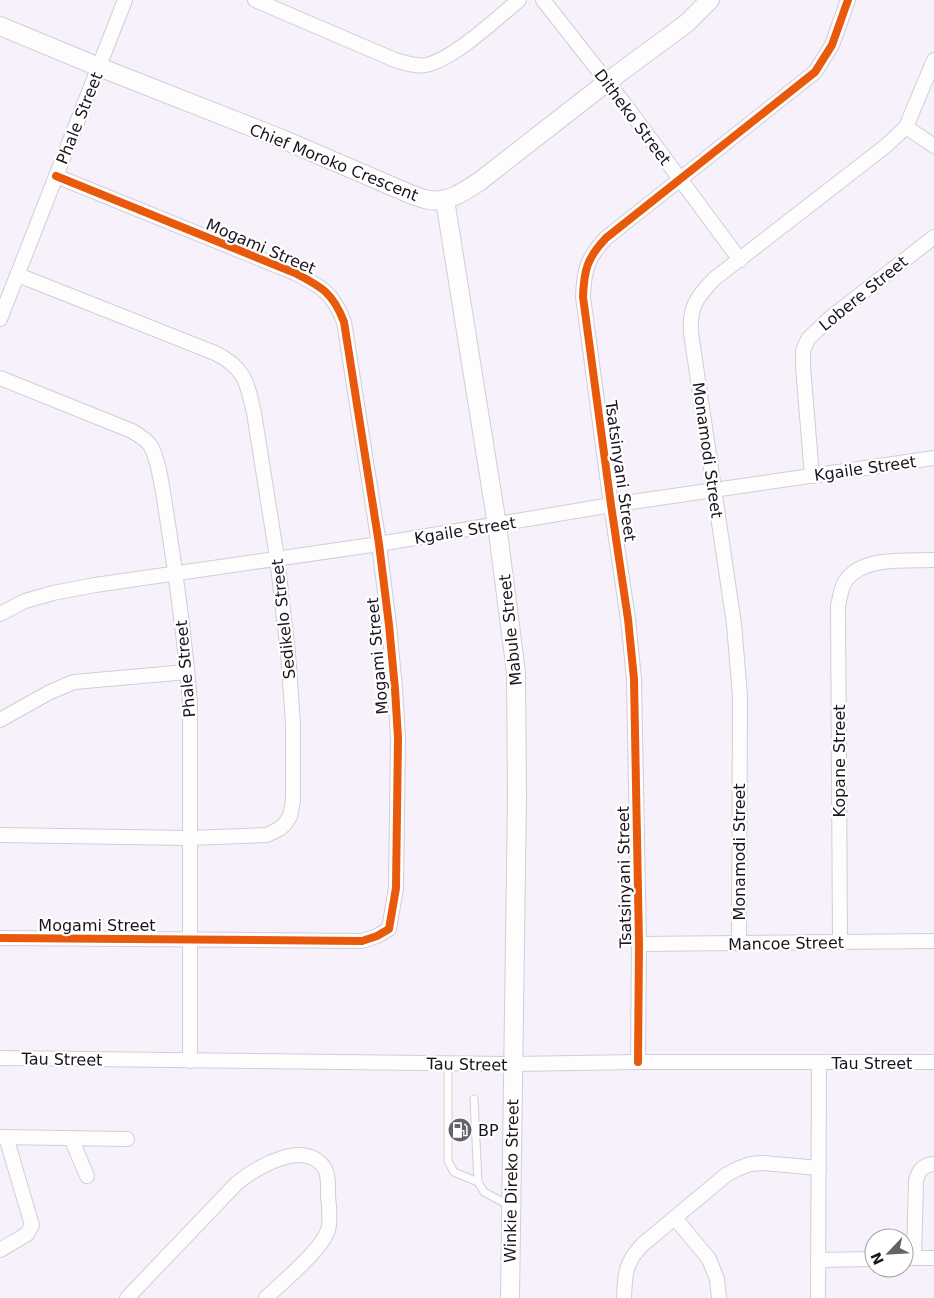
<svg xmlns="http://www.w3.org/2000/svg" width="934" height="1298" font-family="'DejaVu Sans',sans-serif">
	<rect width="100%" height="100%" fill="#f6f1fa"/>
	<g fill="none" stroke-linecap="round" stroke-linejoin="round">
		<defs>
			<g id="service">
				<polyline points="448,1064 448,1161 454,1172 478,1182"/>
				<polyline points="474,1099 478,1182 484,1192 510,1206"/>
			</g>
			<g id="minor">
				<path d="M255,0L395,60C405,63 416,67 426,65C454,59 496,19 519,0"/>
				<polyline points="543,0 623,102 740,260"/>
				<polyline points="906,127 934,146"/>
				<polyline points="0,319 125,0"/>
				<path d="M0,378L132,431C138,435 146,439 150,445C159,458 163,494 166,511C176,575 185,639 190,703V1061"/>
				<polyline points="812,476 803,367 803,351 808,339 830,318 934,237"/>
				<polyline points="0,614 25,601 53,593 95,585 379,544 611,505 934,458"/>
				<polyline points="0,720 50,692 74,682 187,672"/>
				<path d="M0,835L189,838L267,835L279,829L285,824L290,816L293,800V724L288,653L277,558L254,413C247,382 245,368 215,353L18,275"/>
				<path d="M0,938L362,941L377,936L389,929L396,888L398,738L395,689L389,625L379,544L344,322C333,293 322,287 295,273L56,176"/>
				<path d="M840,941L838,606C840,598 841,586 846,580C864,556 907,561 934,560"/>
				<polyline points="639,944 934,941"/>
				<path d="M739,944L740,696L734,624L691,333C689,307 697,297 714,279L887,145L906,127L934,60"/>
				<polyline points="0,1058 512,1064 638,1062 934,1062"/>
				<path d="M638,1062L639,944L634,679L628,619L611,505L583,297C584,270 587,258 606,238L815,72L832,45L848,0"/>
				<polyline points="0,1137 127,1139"/>
				<polyline points="71,1138 87,1176"/>
				<polyline points="675,1218 709,1259 717,1279 719,1298"/>
				<polyline points="0,1250 27,1234 32,1225 6,1137"/>
				<polyline points="904,1258 934,1258"/>
				<path d="M914,1258L916,1180C919,1170 923,1165 934,1164"/>
				<polyline points="818,1260 874,1259"/>
				<path d="M127,1298L237,1183C256,1168 306,1137 325,1169C329,1176 328,1188 328,1196C329,1207 331,1220 328,1230C321,1251 282,1282 266,1298"/>
				<path d="M624,1298C625,1274 625,1263 642,1245L726,1175L737,1169L750,1164L763,1163L819,1168"/>
				<polyline points="818,1298 819,1063"/>
			</g>
			<g id="tertiary">
				<path d="M0,26L99,67L282,139L410,194C416,196 423,199 429,200C448,203 465,191 480,181L607,82L687,23L710,0"/>
				<polyline points="445,200 497,525 516,672 517,797 510,1298"/>
			</g>
		</defs>
		<use href="#service" stroke="#d2cdd6" stroke-width="9"/>
		<use href="#minor" stroke="#d2cdd6" stroke-width="16"/>
		<use href="#tertiary" stroke="#d2cdd6" stroke-width="20"/>
		<use href="#service" stroke="#fefdfe" stroke-width="7"/>
		<use href="#minor" stroke="#fefdfe" stroke-width="14"/>
		<use href="#tertiary" stroke="#fefdfe" stroke-width="18"/>
		<defs>
			<g id="cycleway">
				<path d="M0,938L362,941L377,936L389,929L396,888L398,738L395,689L389,625L379,544L344,322C333,293 322,287 295,273L56,176"/>
				<path d="M638,1062L639,944L634,679L628,619L611,505L583,297C584,270 587,258 606,238L815,72L832,45L848,0"/>
			</g>
		</defs>
		<use href="#cycleway" stroke="#fff" stroke-width="11"/>
		<use href="#cycleway" stroke="#e8590c" stroke-width="8"/>
	</g>
	<defs>
		<symbol id="fuel-disc" viewBox="-11 -11 22 22"><circle r="9.5" fill="#67616b" stroke="#fff"/><path d="M-5.5-6h7V0h2V4h1.3V-2.5L3-4.5l.8-.8L6-3V5H2.5V1h-1V6h-7ZM-4.2-4.7v3.2H.2V-4.7Z" fill="#fff"/></symbol>
	</defs>
	<g fill-rule="evenodd">
		<use href="#fuel-disc" x="446" y="1116" width="28" height="28"/>
	</g>
	<g text-anchor="middle" stroke-width="4.5" stroke-linejoin="round" paint-order="stroke">
		<g font-size="16" fill="#1a141e" stroke="#fff">
			<text transform="translate(633 117) rotate(53)" y="6">Ditheko Street</text>
			<text transform="translate(79 118) rotate(-68)" y="6">Phale Street</text>
			<text transform="translate(334 162) rotate(22)" y="6">Chief Moroko Crescent</text>
			<text transform="translate(261 246) rotate(23)" y="6">Mogami Street</text>
			<text transform="translate(863 293) rotate(-39)" y="6">Lobere Street</text>
			<text transform="translate(708 450) rotate(82)" y="6">Monamodi Street</text>
			<text transform="translate(865 468) rotate(-8)" y="6">Kgaile Street</text>
			<text transform="translate(621 471) rotate(82)" y="6">Tsatsinyani Street</text>
			<text transform="translate(465 530) rotate(-9)" y="6">Kgaile Street</text>
			<text transform="translate(283 619) rotate(-96)" y="6">Sedikelo Street</text>
			<text transform="translate(510 630) rotate(-96)" y="6">Mabule Street</text>
			<text transform="translate(377 656) rotate(-95)" y="6">Mogami Street</text>
			<text transform="translate(185 669) rotate(-95)" y="6">Phale Street</text>
			<text transform="translate(839 761) rotate(-90)" y="6">Kopane Street</text>
			<text transform="translate(739 852) rotate(-90)" y="6">Monamodi Street</text>
			<text transform="translate(624 877) rotate(-91)" y="6">Tsatsinyani Street</text>
			<text x="97" y="931">Mogami Street</text>
			<text transform="translate(786 943) rotate(-1)" y="6">Mancoe Street</text>
			<text transform="translate(62 1059) rotate(1)" y="6">Tau Street</text>
			<text x="872" y="1069">Tau Street</text>
			<text transform="translate(467 1064) rotate(1)" y="6">Tau Street</text>
			<text transform="translate(511 1181) rotate(-89)" y="6">Winkie Direko Street</text>
		</g>
		<g font-size="16" fill="#1a141e" stroke="#fff" text-anchor="start">
			<text x="478" y="1136">BP</text>
		</g>
	</g>
	<g transform="translate(889 1253) rotate(245)"><circle r="24" fill="#ffffff" stroke="#a3a1a5"/>
	<path d="M0-4L9 19L0 12L-9 19Z" fill="#67616b"/>
	<text y="-8" font-size="14" font-weight="bold" text-anchor="middle" fill="#1a141e">N</text>
	</g>
</svg>
